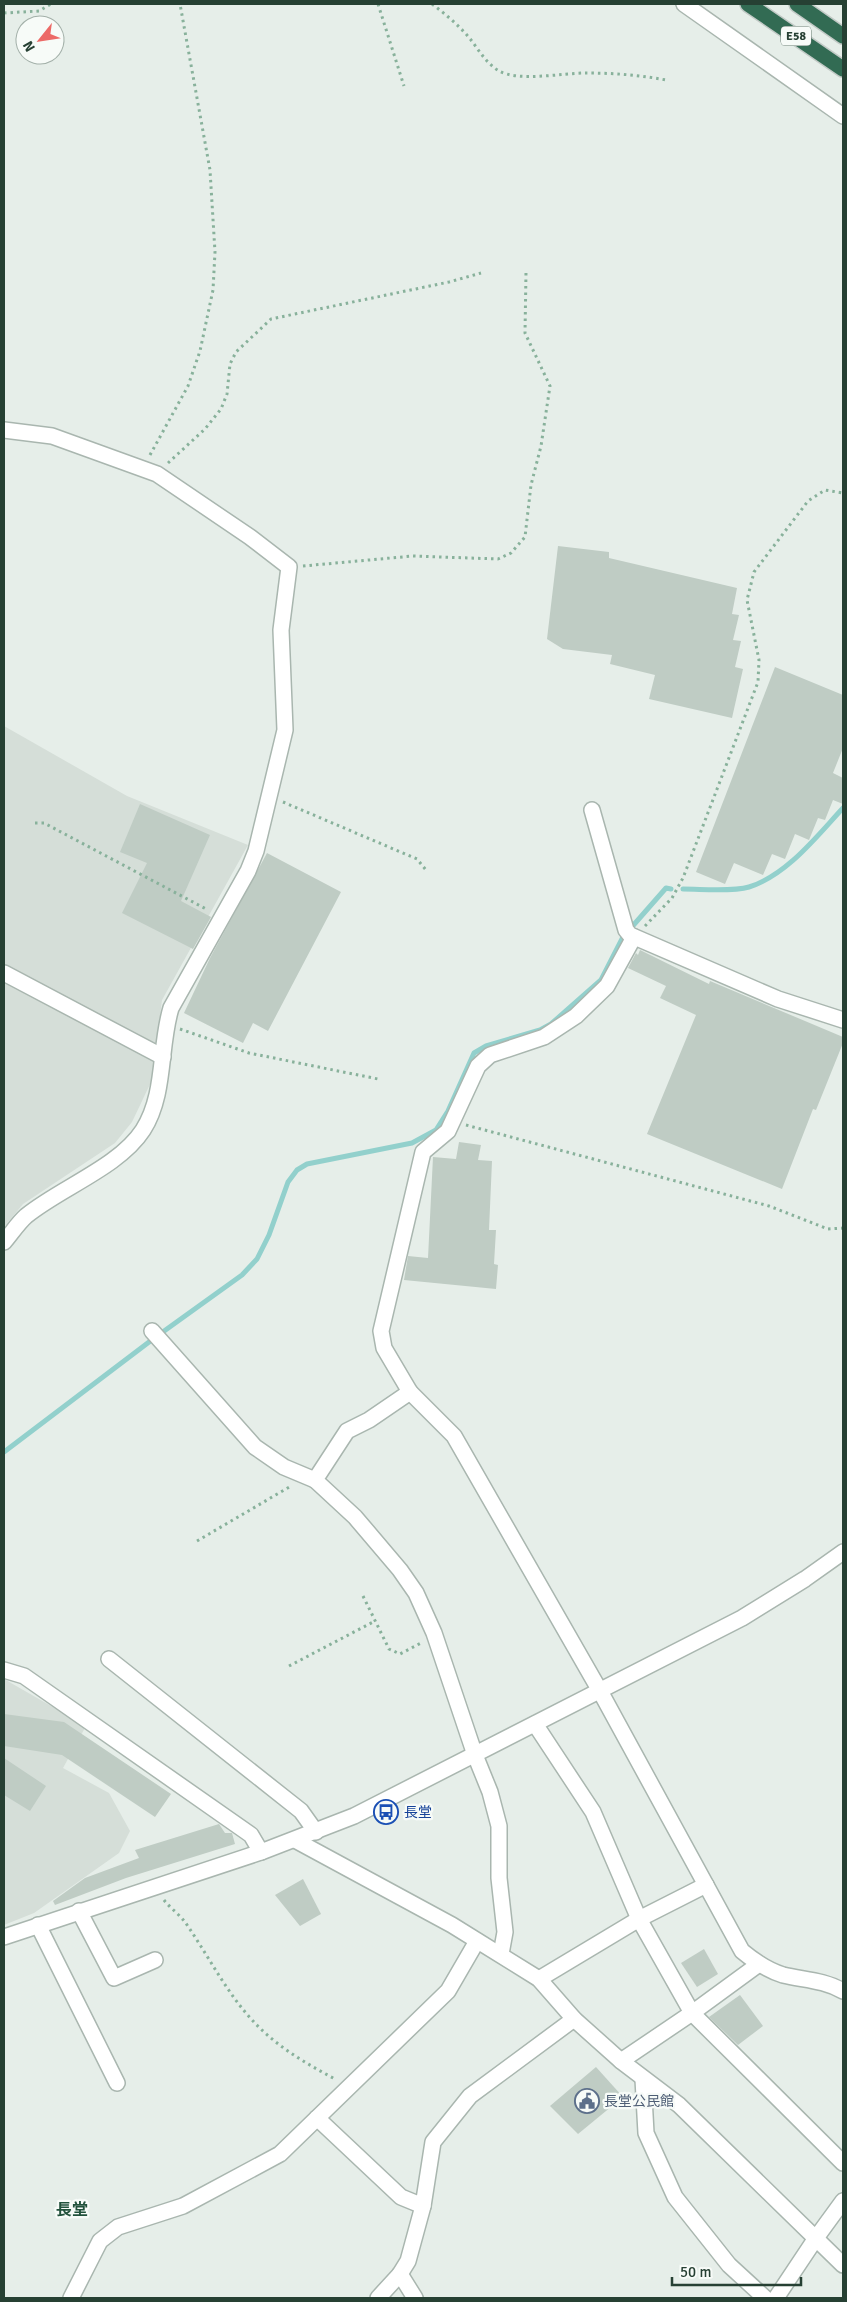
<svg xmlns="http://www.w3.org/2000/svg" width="847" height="2302" font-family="Signika,'Noto Sans JP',sans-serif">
	<rect width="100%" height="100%" fill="#e6eee9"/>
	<g fill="#d5ded8">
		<polygon points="4,726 127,796 248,845 162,1000 152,1080 132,1122 115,1143 23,1204 4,1227"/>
		<polygon points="4,1679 86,1726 63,1768 109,1793 130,1831 119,1853 34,1913 4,1925"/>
	</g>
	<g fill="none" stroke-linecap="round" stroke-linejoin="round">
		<g stroke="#92d0cc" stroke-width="5">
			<path d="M683,889C702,889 732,892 749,887C787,875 817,836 843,808"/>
			<polyline points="4,1452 153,1339 242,1275 257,1259 269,1235 288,1182 297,1170 307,1164 412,1143 436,1130 448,1111 474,1053 486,1046 540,1030 551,1024 601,980 623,937 666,888 671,889"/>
		</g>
	</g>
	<g fill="#bfccc4">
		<polygon points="558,546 609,552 609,558 737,588 732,614 739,615 733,640 741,641 735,667 743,669 732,718 649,699 655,675 610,664 612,655 563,649 547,639"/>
		<polygon points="775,667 843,695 843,748 833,773 843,778 843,804 833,800 825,820 818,818 809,840 795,834 785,859 772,854 763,875 734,863 725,884 696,872"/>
		<polygon points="140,804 210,835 181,901 211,917 193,949 122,913 147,863 120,852"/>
		<polygon points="267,853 341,892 268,1031 253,1023 243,1043 184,1013 210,958"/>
		<polygon points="640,950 709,984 710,981 843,1037 843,1043 816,1110 813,1109 782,1189 647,1134 696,1015 660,998 666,986 628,968 636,953 638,955"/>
		<polygon points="459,1142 481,1145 478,1160 492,1161 489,1230 496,1230 494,1264 498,1265 496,1289 404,1280 408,1256 428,1258 433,1157 456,1159"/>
		<polygon points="4,1714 64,1722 171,1794 155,1817 62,1755 4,1746"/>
		<polygon points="4,1758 46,1786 30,1811 4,1795"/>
		<polygon points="219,1824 225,1833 232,1833 235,1844 126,1878 55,1905 53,1901 85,1878 139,1858 135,1850"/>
		<polygon points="303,1879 321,1914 300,1926 275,1895"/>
		<polygon points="704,1949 718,1974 697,1987 681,1963"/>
		<polygon points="740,1995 763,2026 738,2045 709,2017"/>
		<polygon points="596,2067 623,2097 578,2134 550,2106"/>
	</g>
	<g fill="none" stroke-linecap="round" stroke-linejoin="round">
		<defs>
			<g id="minor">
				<polyline points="684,4 843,116"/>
				<path d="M4,430L52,436L157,474L250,537L289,567L281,630L285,730L256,851L248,871L171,1008C159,1047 166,1094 143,1130C119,1167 60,1188 26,1216C18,1223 11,1234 4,1242"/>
				<polyline points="592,810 626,930 630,935 778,999 843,1020"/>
				<polyline points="4,973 163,1057"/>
				<polyline points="152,1331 255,1447 284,1467 315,1480"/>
				<path d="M410,1392L454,1436L600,1691L742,1951C754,1961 767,1970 783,1975C804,1980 824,1980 843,1991"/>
				<polyline points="109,1659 301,1811 316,1832"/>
				<polyline points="4,1670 24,1676 251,1835 261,1852"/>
				<polyline points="535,1724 593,1812 639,1919 692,2013 843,2163"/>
				<polyline points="295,1840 452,1925 539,1979 574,2019 621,2061 679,2105 843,2265"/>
				<polyline points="79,1911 114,1978 155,1960"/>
				<polyline points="38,1925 117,2083"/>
				<polyline points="4,1937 261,1852 354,1816 742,1618 805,1579 843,1552"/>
				<polyline points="501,1954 505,1932 499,1878 499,1826 490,1792 475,1755 434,1633 416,1593 400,1570 355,1517 315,1480 347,1431 369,1420 410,1392 384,1348 381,1331 423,1152 448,1131 478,1066 490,1055 544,1037 576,1016 607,986 634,937"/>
				<polyline points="539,1979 639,1919 706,1885"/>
				<polyline points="621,2061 692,2013 759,1964"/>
				<polyline points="643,2079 646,2133 675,2197 729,2265 765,2298"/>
				<polyline points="317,2118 401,2197 423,2206"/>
				<polyline points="400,2274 415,2298"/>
				<polyline points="71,2298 100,2241 118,2227 183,2206 280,2154 448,1991 477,1941"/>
				<polyline points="378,2298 400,2274 408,2261 423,2206 433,2142 470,2096 574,2019"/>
				<polyline points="776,2298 816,2238 843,2201"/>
			</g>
			<g id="highway">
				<polyline points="748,4 843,69"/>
				<polyline points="797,4 843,36"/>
			</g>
		</defs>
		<use href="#minor" stroke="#a9b6af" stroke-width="18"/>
		<use href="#highway" stroke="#c2cac6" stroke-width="18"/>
		<g stroke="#88b19b" stroke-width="3" stroke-dasharray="2.5 4" stroke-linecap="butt">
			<polyline points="378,4 404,86"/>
			<path d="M432,4C444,13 456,23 466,34C477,46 484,62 499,71C519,82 563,73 586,73C613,73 640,75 666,80"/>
			<polyline points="4,13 39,11 51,4"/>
			<polyline points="150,455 188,386 200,351 213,290 215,252 210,170 180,4"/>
			<polyline points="168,463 205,429 221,409 227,394 230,364 236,352 271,319 449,282 481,273"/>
			<polyline points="303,566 413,556 498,559 511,553 525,537 531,485 541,446 550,386 525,333 526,272"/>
			<polyline points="283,802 417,859 426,870"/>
			<polyline points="35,823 44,823 208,910"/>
			<polyline points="645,926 672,898 683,878 758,682 759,660 747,600 754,572 808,501 825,490 843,493"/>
			<polyline points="180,1029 249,1053 378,1079"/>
			<polyline points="466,1125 769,1206 828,1229 843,1228"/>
			<polyline points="197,1541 291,1486"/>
			<polyline points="363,1596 389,1649 400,1654 421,1643"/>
			<polyline points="289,1666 375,1621"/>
			<path d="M164,1900C170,1908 179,1914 185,1922C208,1955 226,1992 253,2021C276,2046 305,2063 335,2079"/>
		</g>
		<use href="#minor" stroke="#fff" stroke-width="15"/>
		<use href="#highway" stroke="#326b53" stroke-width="15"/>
	</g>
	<defs>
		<symbol id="bus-ring" viewBox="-11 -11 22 22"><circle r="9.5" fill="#f7fbf8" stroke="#1a4fb4" stroke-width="1.5"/><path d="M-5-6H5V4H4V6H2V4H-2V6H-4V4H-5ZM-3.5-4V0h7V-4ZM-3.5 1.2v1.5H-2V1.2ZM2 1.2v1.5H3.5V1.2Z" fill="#1a4fb4"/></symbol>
		<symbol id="civic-ring" viewBox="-11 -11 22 22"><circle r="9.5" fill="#f7fbf8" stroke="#5c6f8a" stroke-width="1.5"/><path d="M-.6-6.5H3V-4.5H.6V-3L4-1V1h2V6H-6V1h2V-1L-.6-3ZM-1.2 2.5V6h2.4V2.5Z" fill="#5c6f8a"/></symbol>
	</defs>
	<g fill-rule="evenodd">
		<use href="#bus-ring" x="372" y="1798" width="28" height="28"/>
		<use href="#civic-ring" x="573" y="2087" width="28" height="28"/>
	</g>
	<g text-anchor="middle" stroke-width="4.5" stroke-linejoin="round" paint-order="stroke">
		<rect fill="#f7fbf8" stroke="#65786e" stroke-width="1" x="781" y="26.5" width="30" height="19" rx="4"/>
		<g font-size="12" font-weight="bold" fill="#264033">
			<text x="796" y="40">E58</text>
		</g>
		<g font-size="14" fill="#164399" stroke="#f7fbf8" text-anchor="start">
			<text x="404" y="1817">長堂</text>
		</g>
		<g font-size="14" fill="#4e5e75" stroke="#f7fbf8" text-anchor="start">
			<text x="604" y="2106">長堂公民館</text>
		</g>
		<g font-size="16" font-weight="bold" fill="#22523c" stroke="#f7fbf8">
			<text x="72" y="2215">長堂</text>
		</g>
	</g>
	<rect width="847" height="2302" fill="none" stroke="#264033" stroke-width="10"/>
	<g transform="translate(40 40) rotate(240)"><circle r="24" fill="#f7fbf8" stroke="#a3b0a9"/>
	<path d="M0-4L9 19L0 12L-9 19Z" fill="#ec6a67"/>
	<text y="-8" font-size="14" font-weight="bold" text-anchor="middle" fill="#264033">N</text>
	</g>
	<path d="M672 2277v8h129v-8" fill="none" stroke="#264033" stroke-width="2.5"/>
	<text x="680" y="2277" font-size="15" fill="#264033" stroke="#f7fbf8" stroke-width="4" paint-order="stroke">50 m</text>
</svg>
